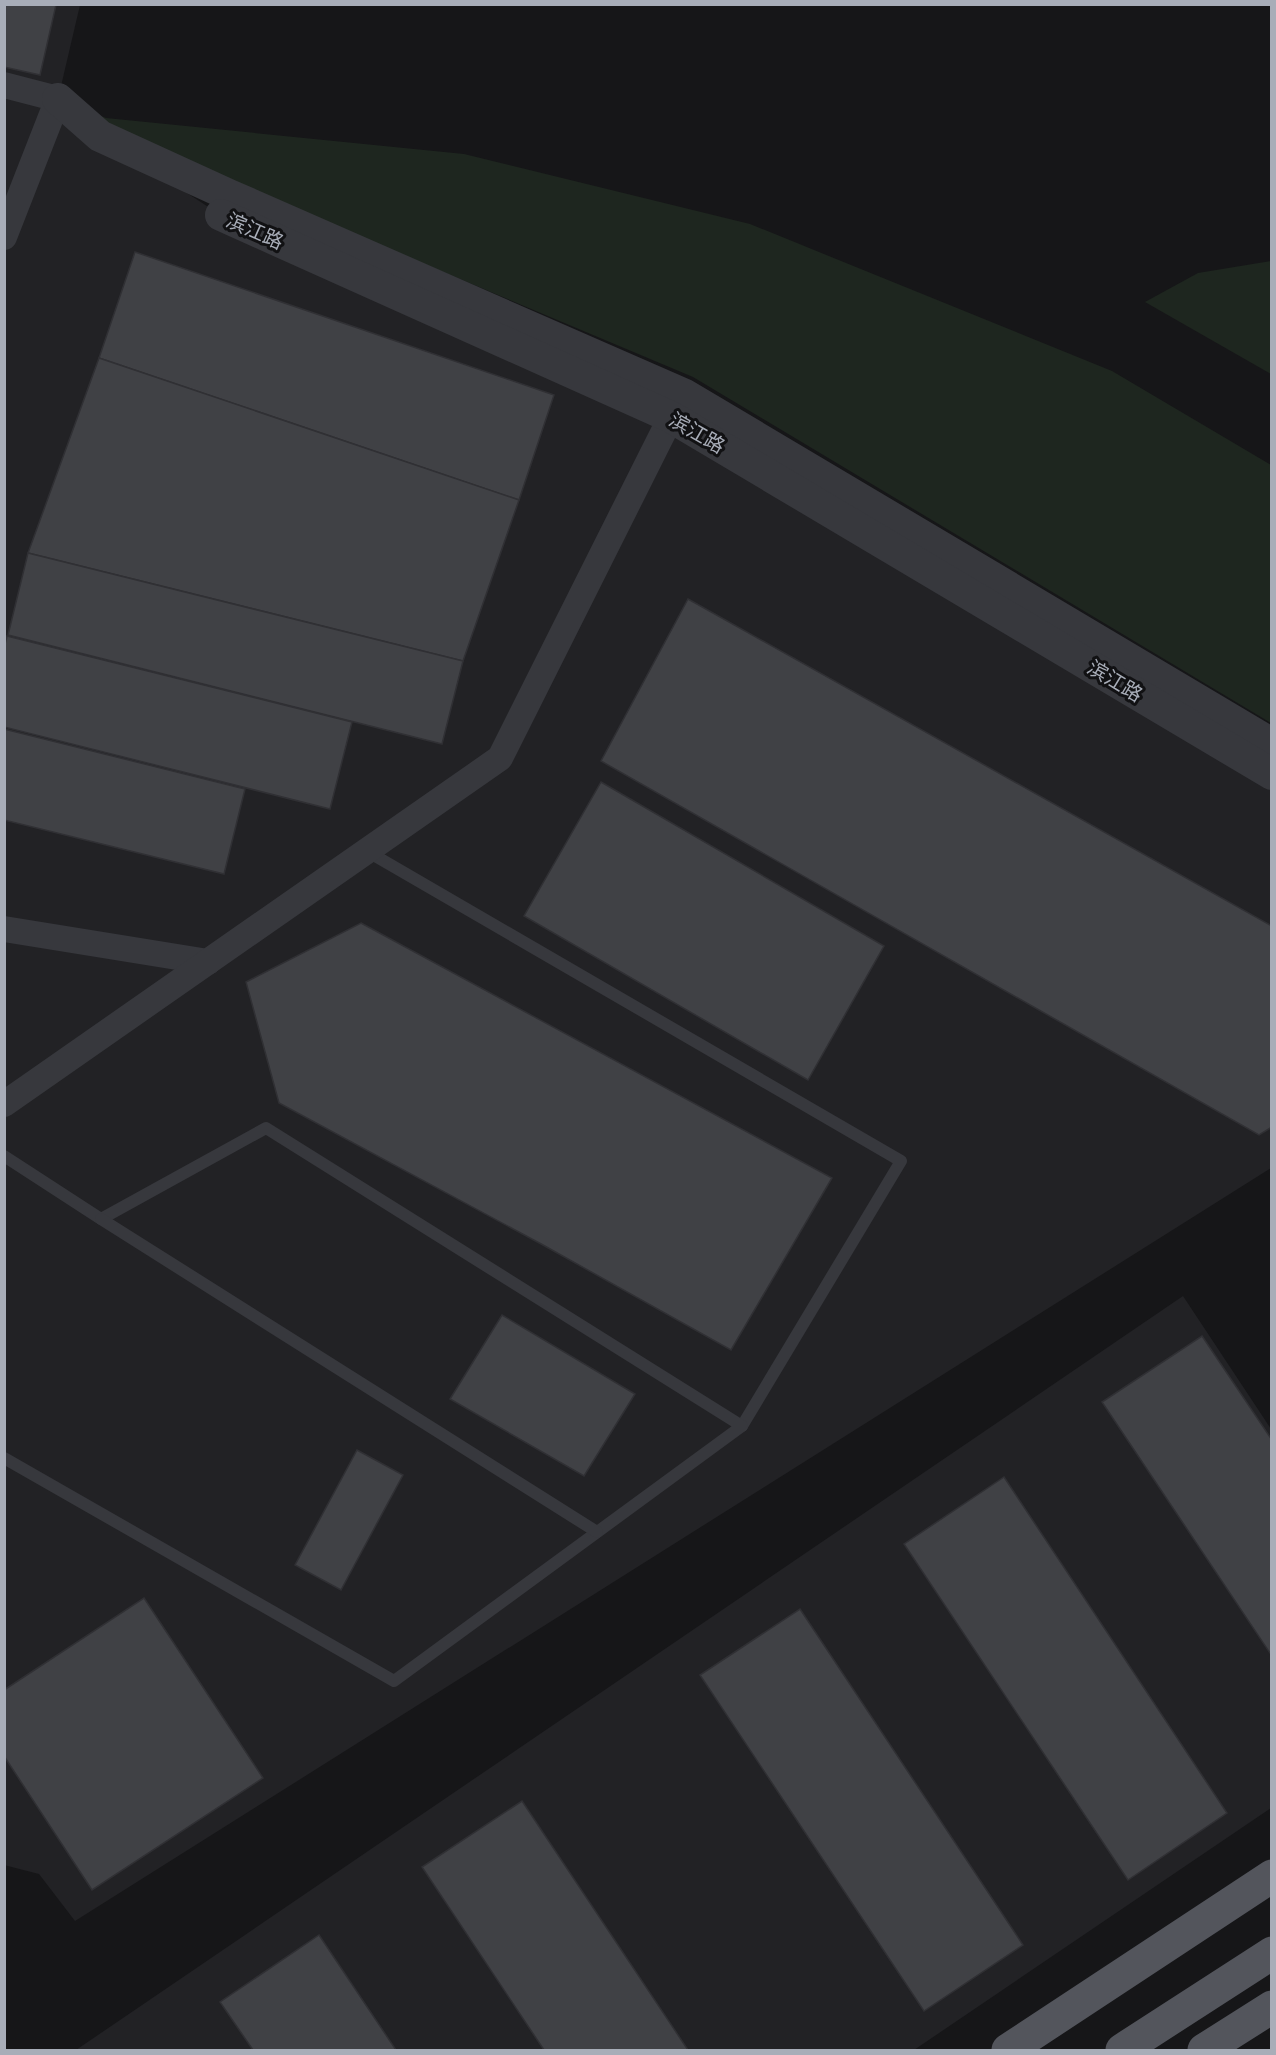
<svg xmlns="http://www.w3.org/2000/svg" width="1276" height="2055" font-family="'Nunito Sans','Noto Sans SC',sans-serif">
	<rect width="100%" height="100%" fill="#161618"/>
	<g fill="#222225">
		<polygon points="4,5 80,5 58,99 100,136 219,214 671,417 1272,774 1271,1168 75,1921 39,1874 4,1865"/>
		<polygon points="1183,1296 1271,1429 1271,1808 914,2050 76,2050"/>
	</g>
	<g fill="#1e261f">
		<polygon points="58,99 106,118 464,154 750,224 1112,371 1271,465 1271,723 693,377 103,129"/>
		<polygon points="1271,261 1271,374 1145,302 1198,273"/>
	</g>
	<g fill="#404145" stroke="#303034" stroke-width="1.5">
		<polygon points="4,4 56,5 40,75 4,67"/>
		<polygon points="135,252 554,395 519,500 99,358"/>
		<polygon points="99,358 519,500 463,661 28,553"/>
		<polygon points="28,553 463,661 442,744 8,635"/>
		<polygon points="688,599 1272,926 1272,1127 1259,1135 601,761"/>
		<polygon points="7,636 352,722 330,809 4,727 4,648"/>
		<polygon points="4,729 245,789 224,874 4,820"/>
		<polygon points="601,782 884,946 808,1080 524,916"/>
		<polygon points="361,923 832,1178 731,1350 543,1245 279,1103 246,982"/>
		<polygon points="502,1315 635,1394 584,1476 450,1399"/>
		<polygon points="1202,1336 1272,1440 1272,1656 1102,1402"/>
		<polygon points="357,1450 403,1475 341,1590 295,1565"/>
		<polygon points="1004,1477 1227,1813 1128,1880 904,1544"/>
		<polygon points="144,1598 263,1778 92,1890 4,1756 4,1690"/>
		<polygon points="800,1609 1023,1945 924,2011 700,1675"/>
		<polygon points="522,1801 688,2050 544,2050 422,1867"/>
		<polygon points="319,1935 396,2050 253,2050 220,2002"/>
	</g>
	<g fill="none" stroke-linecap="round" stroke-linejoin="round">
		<g stroke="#37383d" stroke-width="12">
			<polyline points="365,850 901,1161 742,1426"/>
			<polyline points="4,1156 101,1219 266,1128 742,1426 394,1681 4,1458"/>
			<polyline points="101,1219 597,1532"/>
		</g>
		<g stroke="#37383d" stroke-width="26">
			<polyline points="4,85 58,99 4,237"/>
			<polyline points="4,929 208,962"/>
			<polyline points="4,1104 500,758 671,417"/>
		</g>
		<g stroke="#37383d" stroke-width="32">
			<polyline points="58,99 100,136 229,195 685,395 1272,744"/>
			<polyline points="221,215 671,417 1272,774"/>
		</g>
		<g stroke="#53555c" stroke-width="33">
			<polyline points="1008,2050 1272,1876"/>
			<polyline points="1122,2050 1272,1953"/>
			<polyline points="1204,2050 1272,2007"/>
		</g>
	</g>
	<g text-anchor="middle" stroke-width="6" stroke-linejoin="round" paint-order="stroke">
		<g font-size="20" fill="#a8adb8" stroke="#111113">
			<text transform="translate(255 231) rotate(24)" y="7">滨江路</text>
			<text transform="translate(697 433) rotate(30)" y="7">滨江路</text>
			<text transform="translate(1115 681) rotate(31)" y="7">滨江路</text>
		</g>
	</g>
	<rect width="1276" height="2055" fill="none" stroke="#a8adb8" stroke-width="12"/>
</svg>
